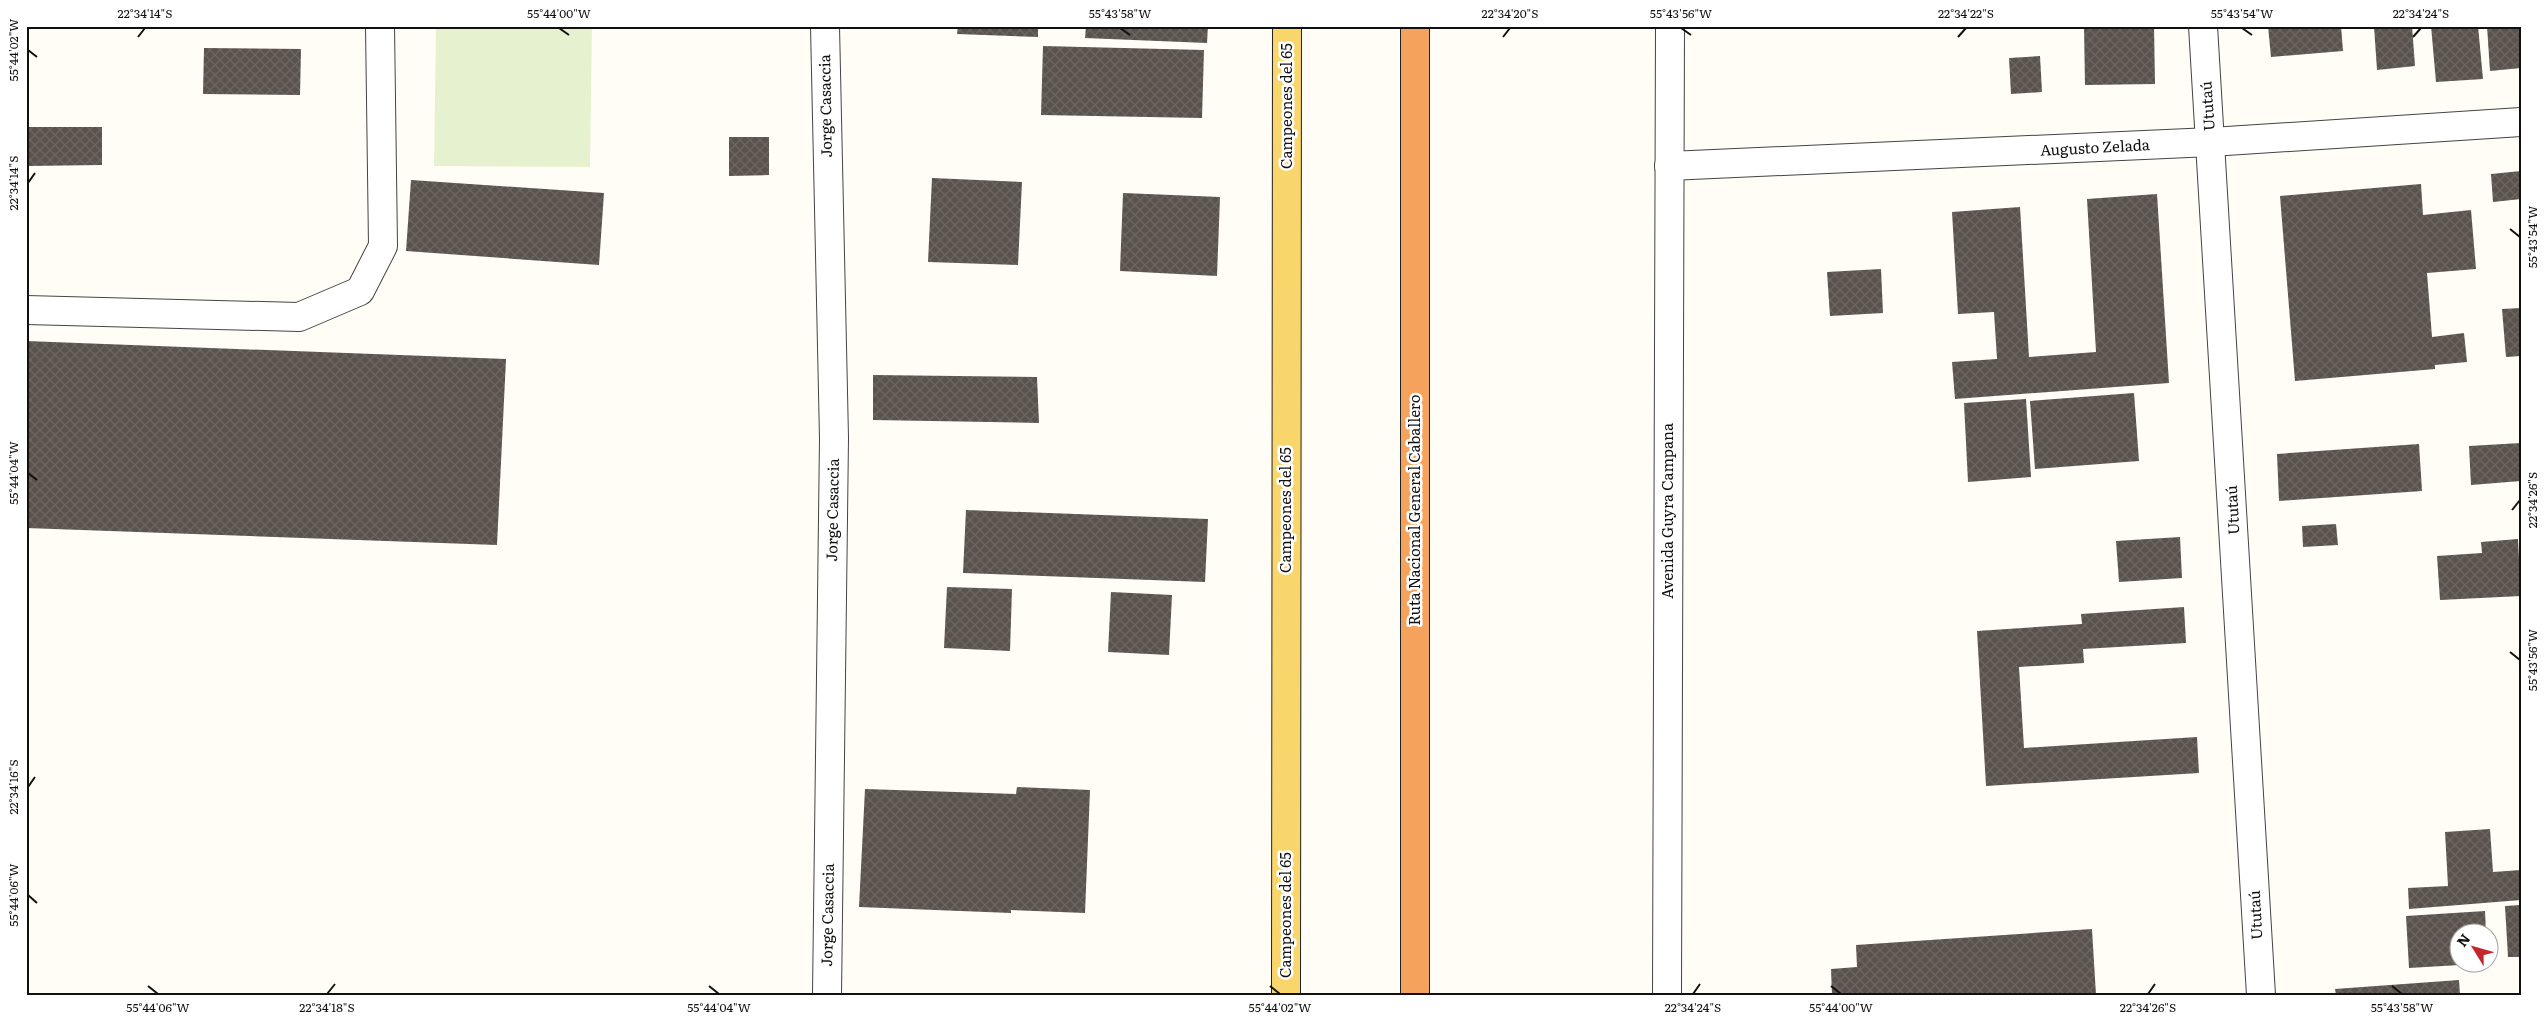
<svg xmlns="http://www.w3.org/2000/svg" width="2547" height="1021" font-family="Literata,serif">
	<defs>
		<pattern id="building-cross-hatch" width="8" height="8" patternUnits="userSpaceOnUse" patternTransform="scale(1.25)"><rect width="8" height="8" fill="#5a524d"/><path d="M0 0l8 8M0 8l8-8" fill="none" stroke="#6d6662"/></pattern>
	</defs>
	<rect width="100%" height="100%" fill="#fffdf5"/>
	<polygon fill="#e6f2cf" points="436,26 592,26 590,167 434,166"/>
	<g fill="url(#building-cross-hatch)">
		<polygon points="958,26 1038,26 1038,37 957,34"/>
		<polygon points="1086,26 1208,26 1207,43 1085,38"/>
		<polygon points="2084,26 2154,26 2155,84 2085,85"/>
		<polygon points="2268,26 2341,26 2343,51 2271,57"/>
		<polygon points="2374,26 2412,26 2415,66 2377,70"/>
		<polygon points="2431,26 2478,26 2483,79 2436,82"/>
		<polygon points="2487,26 2521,26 2521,68 2490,71"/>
		<polygon points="1043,46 1204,50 1202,118 1041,115"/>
		<polygon points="204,48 301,49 300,95 203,94"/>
		<polygon points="2040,56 2042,92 2011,94 2009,58"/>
		<polygon points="28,127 102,127 102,165 27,166"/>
		<polygon points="729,137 769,137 769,175 729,176"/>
		<polygon points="2521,171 2521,199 2493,202 2491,174"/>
		<polygon points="932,178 1022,182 1018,265 928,262"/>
		<polygon points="411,180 604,193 599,265 406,251"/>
		<polygon points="2421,184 2423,215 2471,210 2476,269 2427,273 2432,337 2464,333 2467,362 2435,365 2435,369 2295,381 2280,196"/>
		<polygon points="1123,193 1220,197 1217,276 1120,271"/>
		<polygon points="2157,194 2169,383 1955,399 1952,362 1997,359 1994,312 1958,314 1952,212 2020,207 2029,357 2096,352 2087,199"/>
		<polygon points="1881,269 1883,313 1830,316 1827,272"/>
		<polygon points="2521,308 2521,356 2506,357 2502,309"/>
		<polygon points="26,341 506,359 497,545 26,528"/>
		<polygon points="873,375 1037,377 1039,423 873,420"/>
		<polygon points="2134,393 2139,461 2035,469 2030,401"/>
		<polygon points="2026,399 2031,477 1968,482 1964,403"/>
		<polygon points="2521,443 2521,481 2471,485 2469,446"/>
		<polygon points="2419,444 2422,491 2279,501 2277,454"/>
		<polygon points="966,510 1208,519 1205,582 963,573"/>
		<polygon points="2336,524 2338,545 2303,547 2302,526"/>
		<polygon points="2180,537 2182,578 2119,582 2116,541"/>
		<polygon points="2518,539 2521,596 2440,600 2437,556 2482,553 2481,542"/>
		<polygon points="947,587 1012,589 1010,651 944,648"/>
		<polygon points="1111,592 1172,595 1169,655 1108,652"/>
		<polygon points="2184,607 2186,643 2083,649 2084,663 2019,667 2024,748 2197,737 2199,773 1986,786 1977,631 2082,624 2081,614"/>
		<polygon points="1017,787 1090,790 1085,913 1011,910 1011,913 859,907 865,789 1016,794"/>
		<polygon points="2490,829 2493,872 2521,870 2521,900 2409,909 2408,888 2448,886 2445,832"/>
		<polygon points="2521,905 2521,957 2508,957 2505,906"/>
		<polygon points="2485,911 2486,934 2460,934 2460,965 2409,968 2406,916"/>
		<polygon points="2092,929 2096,995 1832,995 1831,969 1857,967 1856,945"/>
		<polygon points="2459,980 2460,995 2336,995 2335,989"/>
	</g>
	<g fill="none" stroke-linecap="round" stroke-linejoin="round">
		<defs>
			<g id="minor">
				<polyline points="825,26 834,438 827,995"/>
				<polyline points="2203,26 2261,995"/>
				<polyline points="1669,166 2211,142 2521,122"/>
				<polyline points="26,310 299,317 360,291 383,246 380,26"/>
				<polyline points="1667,995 1670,26"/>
			</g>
			<polyline id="major" points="1286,995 1287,26"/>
			<polyline id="highway" points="1415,995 1415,26"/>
		</defs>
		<use href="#minor" stroke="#444" stroke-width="30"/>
		<use href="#major" stroke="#222" stroke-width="30"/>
		<use href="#highway" stroke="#222" stroke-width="30"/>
		<use href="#minor" stroke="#fff" stroke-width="28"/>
		<use href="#major" stroke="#f9d66b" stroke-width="28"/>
		<use href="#highway" stroke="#f5a25d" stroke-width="28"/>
	</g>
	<path fill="none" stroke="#111" stroke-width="2" d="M559,28L569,35M1120,28L1130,35M1681,28L1691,35M2242,28L2252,35M138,37L145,28M1503,37L1510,28M1958,37L1966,28M2413,37L2421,28M28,50L37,57M28,183L35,173M2510,229L2520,237M28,473L37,480M2512,510L2520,500M2510,652L2520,660M28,787L35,777M28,895L37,903M148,986L158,994M709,986L719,994M1270,986L1280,994M1831,986L1841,994M2392,986L2402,994M327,994L335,984M1693,994L1700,984M2148,994L2155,984"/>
	<g text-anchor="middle" stroke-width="5" stroke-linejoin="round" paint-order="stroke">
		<g font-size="15" fill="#111" stroke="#fff">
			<text transform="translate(826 106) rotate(-91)" y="5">Jorge Casaccia</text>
			<text transform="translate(1287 106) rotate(-90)" y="5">Campeones del 65</text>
			<text transform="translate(2208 106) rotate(-94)" y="5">Ututaú</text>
			<text transform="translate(2095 148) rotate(-3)" y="5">Augusto Zelada</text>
			<text transform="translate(833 510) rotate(-89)" y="5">Jorge Casaccia</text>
			<text transform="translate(1286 510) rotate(-90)" y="5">Campeones del 65</text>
			<text transform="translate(1415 510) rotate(-90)" y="5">Ruta Nacional General Caballero</text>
			<text transform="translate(2233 510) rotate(-93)" y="5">Ututaú</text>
			<text transform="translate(1668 511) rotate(-90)" y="5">Avenida Guyra Campana</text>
			<text transform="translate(828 915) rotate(-89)" y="5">Jorge Casaccia</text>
			<text transform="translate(1286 915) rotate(-90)" y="5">Campeones del 65</text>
			<text transform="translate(2256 915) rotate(-93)" y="5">Ututaú</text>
		</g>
	</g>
	<rect width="2547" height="1021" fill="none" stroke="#ffffff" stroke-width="55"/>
	<g transform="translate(2474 948) rotate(307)"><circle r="24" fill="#ffffff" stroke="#a0a0a0"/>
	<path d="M0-4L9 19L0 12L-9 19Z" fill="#c4262e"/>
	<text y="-8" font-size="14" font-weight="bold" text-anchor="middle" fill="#111111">N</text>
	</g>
	<rect x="28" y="28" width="2492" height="966" fill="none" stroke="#111" stroke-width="2"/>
	<g font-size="12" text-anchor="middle" fill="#111">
		<text x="145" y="18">22°34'14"S</text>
		<text x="559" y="18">55°44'00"W</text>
		<text x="1120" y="18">55°43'58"W</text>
		<text x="1510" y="18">22°34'20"S</text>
		<text x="1681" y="18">55°43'56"W</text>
		<text x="1966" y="18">22°34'22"S</text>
		<text x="2242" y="18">55°43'54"W</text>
		<text x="2421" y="18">22°34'24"S</text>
		<text transform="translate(14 50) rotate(-90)" y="4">55°44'02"W</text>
		<text transform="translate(14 183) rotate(-90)" y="4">22°34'14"S</text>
		<text transform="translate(2533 237) rotate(-90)" y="4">55°43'54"W</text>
		<text transform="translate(14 473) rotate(-90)" y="4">55°44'04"W</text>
		<text transform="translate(2533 500) rotate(-90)" y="4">22°34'26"S</text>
		<text transform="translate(2533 660) rotate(-90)" y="4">55°43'56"W</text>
		<text transform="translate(14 787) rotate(-90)" y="4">22°34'16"S</text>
		<text transform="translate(14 895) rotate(-90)" y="4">55°44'06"W</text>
		<text x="158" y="1012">55°44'06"W</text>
		<text x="327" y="1012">22°34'18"S</text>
		<text x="719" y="1012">55°44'04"W</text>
		<text x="1280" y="1012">55°44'02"W</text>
		<text x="1693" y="1012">22°34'24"S</text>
		<text x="1841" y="1012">55°44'00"W</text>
		<text x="2148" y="1012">22°34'26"S</text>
		<text x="2402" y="1012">55°43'58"W</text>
	</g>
</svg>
